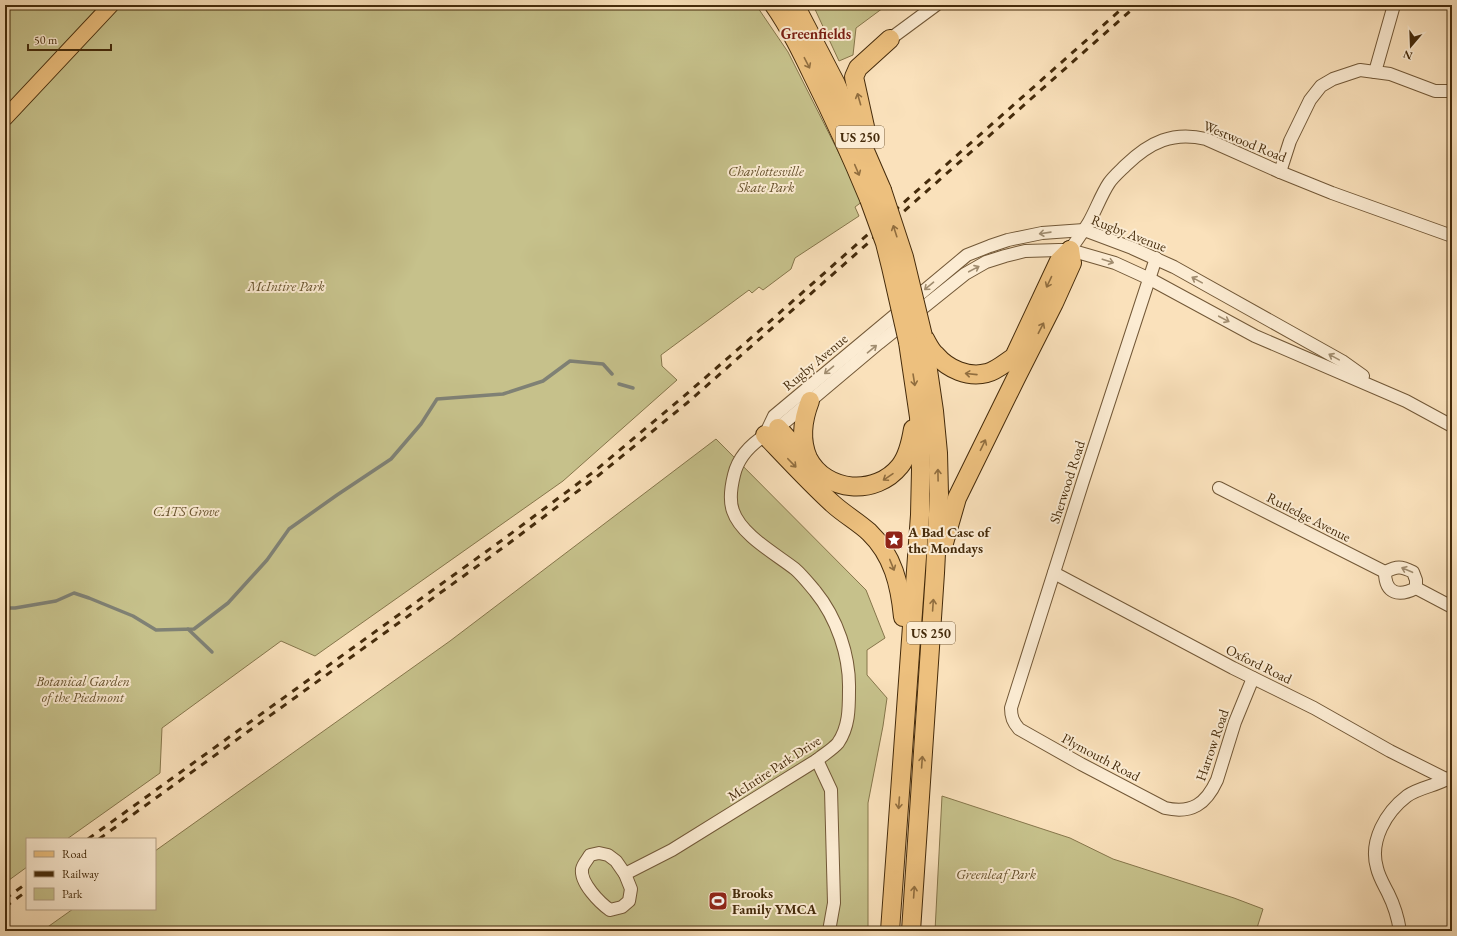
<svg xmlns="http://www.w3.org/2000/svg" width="1457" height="936" font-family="'EB Garamond',serif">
	<rect width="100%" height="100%" fill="#fae1bb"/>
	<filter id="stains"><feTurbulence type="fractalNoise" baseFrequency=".005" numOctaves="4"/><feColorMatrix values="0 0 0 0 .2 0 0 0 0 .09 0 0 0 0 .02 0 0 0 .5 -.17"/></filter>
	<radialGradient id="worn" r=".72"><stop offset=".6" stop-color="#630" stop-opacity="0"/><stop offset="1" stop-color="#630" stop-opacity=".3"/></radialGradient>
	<g fill="#c6c18b" stroke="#86764b">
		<polygon points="5,5 756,5 788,52 863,201 855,207 859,216 795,258 791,269 763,290 759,287 752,293 749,290 661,355 662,366 677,380 563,481 315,656 281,641 162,728 160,773 67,839 27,839 27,867 5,883"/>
		<polygon points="813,5 881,5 883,8 856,28 853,55 839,61"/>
		<polygon points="716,439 866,590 885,638 867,650 867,675 887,698 883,726 868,803 868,931 42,931 73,909 155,909 155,851 450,641"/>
		<polygon points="942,796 1070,838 1113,859 1234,898 1263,909 1256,931 935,931"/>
	</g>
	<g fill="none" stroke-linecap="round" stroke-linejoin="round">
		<g stroke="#7f8175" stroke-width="3.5">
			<polyline points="619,384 633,388"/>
			<polyline points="5,608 15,608 56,601 74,593 89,598 133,616 156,630 194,629 228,603 267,560 289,529 337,495 391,459 421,424 437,399 503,394 543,381 570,361 603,364 612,374"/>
			<polyline points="188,629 212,652"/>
		</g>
		<defs>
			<g id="minor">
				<polyline points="1394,5 1375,72 1390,74 1435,91 1452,91"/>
				<polyline points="890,39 936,5"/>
				<polyline points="1280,172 1290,141 1310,100 1321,86 1333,79 1360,70 1375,72"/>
				<path d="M1070,250C1076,241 1083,232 1089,222C1096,210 1101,195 1109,183C1113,177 1120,171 1126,165C1150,142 1173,131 1206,139L1280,172L1332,193L1452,236"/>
				<path d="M1156,258L1083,481L1011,708C1011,717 1013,722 1019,729L1081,764L1165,808C1192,814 1206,804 1217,780L1235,722L1253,678"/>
				<polyline points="765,435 774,416 967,255 990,246 1008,240 1042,233 1084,230 1132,248 1174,267 1342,361 1363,376"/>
				<polyline points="1219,488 1385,572"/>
				<path d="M1385,572C1397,566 1401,566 1413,572L1416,580V588"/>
				<path d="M1385,572C1385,594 1399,597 1416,588"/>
				<polyline points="1054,573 1233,668 1314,708 1390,751 1452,782"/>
				<polyline points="1416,588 1452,607"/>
				<polyline points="817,760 831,790 834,903 829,931"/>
				<path d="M599,853L608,855L616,861L625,874L631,889L629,901L622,907L610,910C600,903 580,883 582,869C583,864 588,859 590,855Z"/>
				<path d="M625,874L672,850L817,760C823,755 833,749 838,743C849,727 849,709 849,690C850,656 837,618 815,591C809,584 802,575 795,569C776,554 741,535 733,511C729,500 731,487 734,475C739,453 758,438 778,428L879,343L965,274L986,262L1005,256L1025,251L1059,250H1070L1115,263L1150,279L1255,336L1406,401L1452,426"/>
				<path d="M1400,931C1398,918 1394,905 1388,893C1384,885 1379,877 1377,868C1369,841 1386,812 1407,796C1420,787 1436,786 1449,778"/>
			</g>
			<polyline id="major" points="5,118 111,5"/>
			<g id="highway">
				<path d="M774,5C790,28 802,53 814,78C834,118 852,158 869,199"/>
				<polyline points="795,5 836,84 882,190"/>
				<polyline points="867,136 854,77 858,68 890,39"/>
				<path d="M925,339C928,344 931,351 936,355C948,369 968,378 987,373C996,371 1006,362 1014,357L1059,261L1070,250"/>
				<path d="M810,401C803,419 800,440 808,458C826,493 876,496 900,466C908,456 911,441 913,429"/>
				<polyline points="778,428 807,460"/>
				<path d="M765,435C787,458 809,482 833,504C844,514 858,522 869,532C893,555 900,585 903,617"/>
				<polyline points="944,543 957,498 1016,378 1054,303 1072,263 1070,250"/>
				<polyline points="890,931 920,515 921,470 919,417 908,342"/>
				<polyline points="911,931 935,573 939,494 938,453 934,411 923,336"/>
			</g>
		</defs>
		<use href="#minor" stroke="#725837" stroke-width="14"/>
		<use href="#major" stroke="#452b0b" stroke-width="17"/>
		<use href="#highway" stroke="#452b0b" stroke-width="20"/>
		<use href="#minor" stroke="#fcecd3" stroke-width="12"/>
		<use href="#major" stroke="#edc07e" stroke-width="15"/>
		<use href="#highway" stroke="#edc07e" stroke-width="18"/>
		<g stroke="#452b0b" stroke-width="3" stroke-dasharray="7 7" stroke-linecap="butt">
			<polyline points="88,839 505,538 596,470 683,397 767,324 1126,5"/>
			<polyline points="99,839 508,544 599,475 687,403 771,329 1137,5"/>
			<polyline points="5,899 27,883"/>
			<polyline points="5,907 27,891"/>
		</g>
		<defs>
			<g id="highway-bridge">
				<polyline points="882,190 904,257 923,336"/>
				<polyline points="869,199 885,243 891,267 908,342"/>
			</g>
		</defs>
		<use href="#highway-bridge" stroke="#452b0b" stroke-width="20" stroke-linecap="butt"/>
		<use href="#highway-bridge" stroke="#edc07e" stroke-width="18"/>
	</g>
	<defs><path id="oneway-shaft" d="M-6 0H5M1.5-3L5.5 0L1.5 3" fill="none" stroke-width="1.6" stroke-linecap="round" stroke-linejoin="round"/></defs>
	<g stroke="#916e3f">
		<use href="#oneway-shaft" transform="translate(807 63) rotate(63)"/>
		<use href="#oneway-shaft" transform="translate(859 99) rotate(-106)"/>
		<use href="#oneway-shaft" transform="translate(857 170) rotate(67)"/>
		<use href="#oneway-shaft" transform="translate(895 231) rotate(-108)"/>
		<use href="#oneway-shaft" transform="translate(1049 282) rotate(115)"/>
		<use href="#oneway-shaft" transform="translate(1041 328) rotate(-63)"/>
		<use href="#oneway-shaft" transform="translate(971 374) rotate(-174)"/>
		<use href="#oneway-shaft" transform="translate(914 380) rotate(81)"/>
		<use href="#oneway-shaft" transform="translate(983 445) rotate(-64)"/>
		<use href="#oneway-shaft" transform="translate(792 463) rotate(46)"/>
		<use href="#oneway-shaft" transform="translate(938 475) rotate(-91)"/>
		<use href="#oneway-shaft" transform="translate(888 477) rotate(146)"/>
		<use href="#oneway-shaft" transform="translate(892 565) rotate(68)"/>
		<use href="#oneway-shaft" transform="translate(933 605) rotate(-86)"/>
		<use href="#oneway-shaft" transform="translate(922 762) rotate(-86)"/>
		<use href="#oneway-shaft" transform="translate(899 803) rotate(94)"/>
		<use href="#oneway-shaft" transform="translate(914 892) rotate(-86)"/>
	</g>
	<g stroke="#a08c6f">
		<use href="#oneway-shaft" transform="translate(1045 233) rotate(172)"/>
		<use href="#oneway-shaft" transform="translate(1108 261) rotate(18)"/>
		<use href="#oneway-shaft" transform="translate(974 269) rotate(-28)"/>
		<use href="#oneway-shaft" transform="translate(1197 280) rotate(-151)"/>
		<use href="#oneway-shaft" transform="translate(929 286) rotate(140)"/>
		<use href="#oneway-shaft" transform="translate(1224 319) rotate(28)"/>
		<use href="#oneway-shaft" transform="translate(872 349) rotate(-40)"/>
		<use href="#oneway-shaft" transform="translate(1334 357) rotate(-151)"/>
		<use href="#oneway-shaft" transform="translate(829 370) rotate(140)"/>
		<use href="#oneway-shaft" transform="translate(1407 570) rotate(-157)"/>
	</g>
	<defs>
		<symbol id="sight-square" viewBox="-11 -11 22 22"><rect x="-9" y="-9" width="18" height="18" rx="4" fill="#8f2418" stroke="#fcecd3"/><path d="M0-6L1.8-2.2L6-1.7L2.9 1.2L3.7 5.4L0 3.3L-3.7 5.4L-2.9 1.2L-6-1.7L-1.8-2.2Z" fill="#fff"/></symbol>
		<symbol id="stadium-square" viewBox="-11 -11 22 22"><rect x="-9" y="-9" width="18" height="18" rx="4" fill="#8f2418" stroke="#fcecd3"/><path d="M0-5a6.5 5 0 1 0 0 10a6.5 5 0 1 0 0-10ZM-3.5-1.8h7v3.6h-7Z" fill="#fff"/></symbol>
	</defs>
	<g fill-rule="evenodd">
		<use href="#sight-square" x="883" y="529" width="22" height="22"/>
		<use href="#stadium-square" x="707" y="890" width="22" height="22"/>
	</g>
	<g text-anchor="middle" stroke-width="4" stroke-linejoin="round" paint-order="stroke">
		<g fill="#fcecd3" stroke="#7c6547" stroke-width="1">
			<rect x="836" y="126" width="48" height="22" rx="3"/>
			<rect x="907" y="622" width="48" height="22" rx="3"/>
		</g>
		<g font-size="13" font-weight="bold" fill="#452b0b">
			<text x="860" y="142">US 250</text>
			<text x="931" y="638">US 250</text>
		</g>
		<g font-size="14" fill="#452b0b" stroke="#fcecd3">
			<text transform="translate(1245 141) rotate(22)" y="5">Westwood Road</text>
			<text transform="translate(1129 233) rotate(21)" y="5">Rugby Avenue</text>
			<text transform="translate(815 362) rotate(-40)" y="5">Rugby Avenue</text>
			<text transform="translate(1067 482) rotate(-72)" y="5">Sherwood Road</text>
			<text transform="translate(1309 517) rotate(27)" y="5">Rutledge Avenue</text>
			<text transform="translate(1259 664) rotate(26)" y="5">Oxford Road</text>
			<text transform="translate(1212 745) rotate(-71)" y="5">Harrow Road</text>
			<text transform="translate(1101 757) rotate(28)" y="5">Plymouth Road</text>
			<text transform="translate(774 768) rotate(-33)" y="5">McIntire Park Drive</text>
		</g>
		<g font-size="14" font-style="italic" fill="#65502b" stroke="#fcecd3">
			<text x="766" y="176">Charlottesville<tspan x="766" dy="16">Skate Park</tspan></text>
			<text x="286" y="291">McIntire Park</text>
			<text x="186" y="516">CATS Grove</text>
			<text x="83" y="686">Botanical Garden<tspan x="83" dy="16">of the Piedmont</tspan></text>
			<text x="996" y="879">Greenleaf Park</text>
		</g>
		<g font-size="14" font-weight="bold" fill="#452b0b" stroke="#fcecd3" text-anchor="start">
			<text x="908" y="537">A Bad Case of<tspan x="908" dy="16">the Mondays</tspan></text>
			<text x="732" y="898">Brooks<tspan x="732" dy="16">Family YMCA</tspan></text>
		</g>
		<g font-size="15" font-weight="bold" fill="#7a1f14" stroke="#fcecd3">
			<text x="816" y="39">Greenfields</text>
		</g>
	</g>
	<rect width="1457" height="936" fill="none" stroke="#fae1bb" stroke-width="20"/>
	<rect x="6" y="6" width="1445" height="924" fill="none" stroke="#452b0b" stroke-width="2"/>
	<rect x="10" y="10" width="1437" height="916" fill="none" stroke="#452b0b"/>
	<rect x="26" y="838" width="130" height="72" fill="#fcecd3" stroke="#b39f83"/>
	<rect x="34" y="851" width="20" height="6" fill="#edc07e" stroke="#b39f83"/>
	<text x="62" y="858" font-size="12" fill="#452b0b">Road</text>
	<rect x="34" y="871" width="20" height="6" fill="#452b0b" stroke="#b39f83"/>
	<text x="62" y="878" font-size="12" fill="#452b0b">Railway</text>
	<rect x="34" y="888" width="20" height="12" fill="#c6c18b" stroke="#b39f83"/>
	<text x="62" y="898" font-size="12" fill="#452b0b">Park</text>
	<g transform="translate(1411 46) rotate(199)" stroke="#fcecd3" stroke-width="3" paint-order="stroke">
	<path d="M0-3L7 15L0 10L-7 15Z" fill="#452b0b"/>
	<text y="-6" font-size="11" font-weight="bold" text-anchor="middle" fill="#452b0b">N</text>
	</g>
	<path d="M28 44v6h83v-6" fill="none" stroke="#452b0b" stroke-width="2"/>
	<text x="34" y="44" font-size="12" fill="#452b0b" stroke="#fcecd3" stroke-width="3" paint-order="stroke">50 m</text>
	<rect width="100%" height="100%" filter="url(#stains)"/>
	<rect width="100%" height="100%" fill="url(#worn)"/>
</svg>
